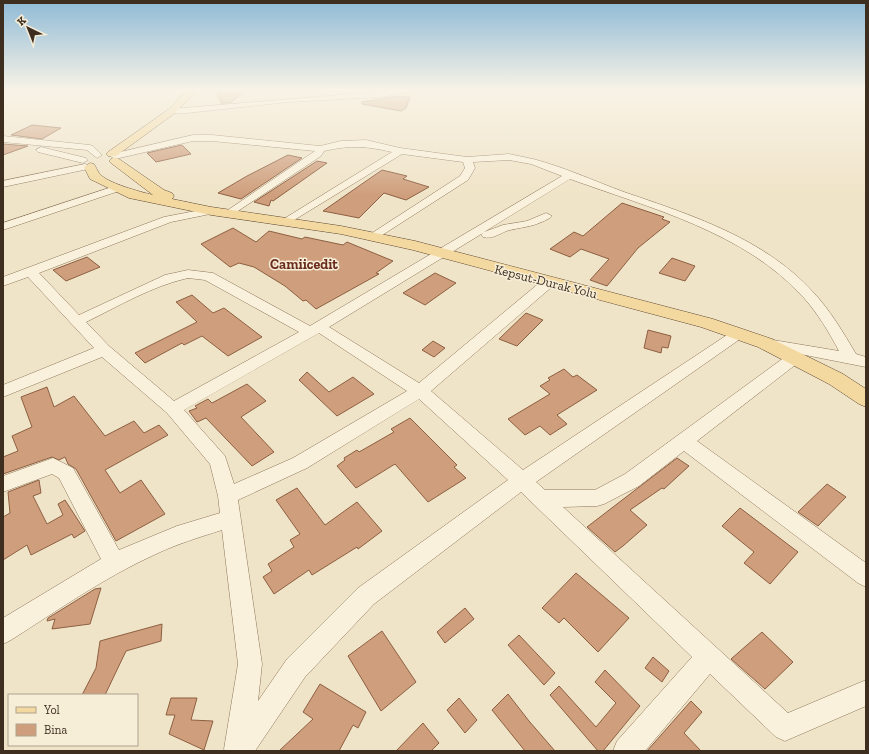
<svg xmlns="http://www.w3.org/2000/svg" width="869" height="754" font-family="'Zilla Slab',serif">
	<rect width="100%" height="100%" fill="#f0e4c8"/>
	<g fill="#cf9f7d" stroke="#8d5f41">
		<polygon points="233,90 246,90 230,103 221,103 217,92"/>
		<polygon points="393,97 410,97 406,108 401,111 362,104 362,102"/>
		<polygon points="32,125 61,128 42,139 11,135"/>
		<polygon points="3,144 28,146 3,155"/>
		<polygon points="182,145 191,154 156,162 147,153"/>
		<polygon points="288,155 302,158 241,199 218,193 247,176"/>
		<polygon points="317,161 327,163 273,201 271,200 269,206 254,202"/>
		<polygon points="382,170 407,176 403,179 429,187 406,200 384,193 359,218 323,211"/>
		<polygon points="622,203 664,217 662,219 670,222 638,248 607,286 590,280 609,259 581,249 570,257 550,249 574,232 583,236"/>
		<polygon points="233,228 256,242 269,231 302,239 305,237 343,245 347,242 393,261 376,273 379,274 316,309 306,300 303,301 285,286 254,267 239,263 230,267 201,244"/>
		<polygon points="87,257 100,267 66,281 53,270"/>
		<polygon points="672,258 695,266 685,281 659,273"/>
		<polygon points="435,273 456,283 425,305 403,293"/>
		<polygon points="192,295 213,313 224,308 262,337 228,356 202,336 184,345 182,343 145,363 135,353 197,322 176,302"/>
		<polygon points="526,313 543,320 517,346 499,339"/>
		<polygon points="648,330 671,336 668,348 662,347 661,353 644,348"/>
		<polygon points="433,341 445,348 434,357 422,350"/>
		<polygon points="564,369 573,377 577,375 597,390 557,415 567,424 550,435 540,426 525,435 508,419 550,394 540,386 550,380 548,378"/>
		<polygon points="307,372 329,392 353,377 374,394 337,416 299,380"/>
		<polygon points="247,384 266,401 241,417 274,452 252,466 206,418 197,422 189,411 197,408 195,406 208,399 212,403"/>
		<polygon points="47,387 54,407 74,396 105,436 134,421 144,433 159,425 168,435 105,470 120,493 141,480 165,514 116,541 76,469 68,464 65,457 59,460 52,457 3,474 3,457 18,451 12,436 32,427 21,397"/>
		<polygon points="410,418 457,465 454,467 466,478 428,502 395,464 356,488 337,466 345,460 344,458 357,450 359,452 394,432 391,429"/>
		<polygon points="677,458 689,466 664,489 662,488 630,510 647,525 623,546 615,552 587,527"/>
		<polygon points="39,480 41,493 33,496 47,524 63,515 58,504 65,500 85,531 74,538 72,534 31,555 27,545 3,560 3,517 10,513 8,492"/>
		<polygon points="827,484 846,497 818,526 798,512"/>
		<polygon points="297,488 325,525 357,502 382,531 358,549 357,547 312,575 309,570 274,594 263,577 272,571 268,564 294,547 290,540 300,534 276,500"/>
		<polygon points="740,508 798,552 770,584 744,563 754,552 722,526"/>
		<polygon points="576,573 629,618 598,652 564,618 559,623 542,608"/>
		<polygon points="101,588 90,624 52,629 55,619 47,621 48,618 95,589"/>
		<polygon points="465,608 474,619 445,643 437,632"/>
		<polygon points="162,624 161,641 126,651 105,695 82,695 96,668 100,641"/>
		<polygon points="382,631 416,682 381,711 348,656"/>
		<polygon points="762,632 793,662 765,689 731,659"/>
		<polygon points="519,635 555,673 544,685 508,645"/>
		<polygon points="653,657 669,671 662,682 645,668"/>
		<polygon points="605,670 640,706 603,751 598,751 550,695 559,686 596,727 616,703 595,682"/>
		<polygon points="320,684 366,712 358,728 353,725 339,751 279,751 313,719 303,712"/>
		<polygon points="508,694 529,721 555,751 525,751 492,710"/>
		<polygon points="171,698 197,698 191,720 213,721 204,750 169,734 175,715 166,715"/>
		<polygon points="459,698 477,720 465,733 447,710"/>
		<polygon points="691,701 702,712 684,733 701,751 647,751"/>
		<polygon points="423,723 439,743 431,751 396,751"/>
	</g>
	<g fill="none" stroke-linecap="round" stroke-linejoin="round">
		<defs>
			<g id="minor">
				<polygon points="399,90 414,90 410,92 380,97 288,102 187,113 172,113 168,111 172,109"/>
				<path d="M193,135H212L320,146L341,141L366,140L400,148L467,157L509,154L533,159C564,167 594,181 624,192C691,215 764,238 813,292C830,310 843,332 856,354L866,357V367L800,354L802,358L799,362L697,441L866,563V587L858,583L684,451L639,486L604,504L597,506L563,507L788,713L866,680V706L785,741L776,737L710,674L645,751H613L617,741L692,657L521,492L374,604L305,677L255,751H225L224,749L238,664L222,530C200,537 177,544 156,554C105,577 58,610 11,640L3,644V618L101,559L59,478L52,474L3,492V476L53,458L73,468L119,550L177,526L220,513L218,496L210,464L167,413L102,357L3,397V385L94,348L28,277L3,286V277L164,217L211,208L215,209L216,211L215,213L171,222L39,273L79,315L165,275L188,270L213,273L310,326L562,176L531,164L509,160L473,162L475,168L468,180L373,241L367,237L369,235L460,176L465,168L463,162L402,154L286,225L282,224L280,222L282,220L392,152C366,146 350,145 324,151L321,156L229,217L223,214L225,212L315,151L212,141H193L115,159L110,156L112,154ZM570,179C650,208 745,232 804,298C818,314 829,332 839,351L767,339L762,341L760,344L762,347L792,353L789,354L625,474L595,490H545L536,482L743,337L745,334L743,331H733L523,470L431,391L554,285L556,282L554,279H544L419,383L329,327L483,233L481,235L483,237C493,240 501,232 510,230C528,226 533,227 550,218L552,216L546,213L527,221L503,225L484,232ZM188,278L205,280L299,332L174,401L109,346L86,322C119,306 152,286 188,278ZM319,333L407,391L293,458L234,484L225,456L184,410ZM419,399L508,480L358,588L287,659L258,701L262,664L238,500L307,468Z"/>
				<polygon points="3,136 90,145 93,146 102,155 97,158 87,150 3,142"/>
				<polygon points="41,147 86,158 88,160 83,163 38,152 36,150"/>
				<polygon points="85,164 88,165 90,167 88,169 3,187 3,181"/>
				<polygon points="118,185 122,186 123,188 122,190 3,230 3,223"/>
			</g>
			<g id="major">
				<polygon points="187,90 197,90 175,113 116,156 108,156 106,154 108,152 169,109"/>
				<path d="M115,157L119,159L164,190L172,193L174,196L172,199L211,207L341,226L415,241L713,319L772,339L843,374L866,389V407L859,404L829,384L758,347L701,327L413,250L341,234L211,215L129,198L90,179L84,167L90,163L94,164C96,167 97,170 99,173C106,183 141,192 153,195L111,163L109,161L111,159Z"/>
			</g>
		</defs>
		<use href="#minor" stroke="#8d765c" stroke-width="1"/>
		<use href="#major" stroke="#5b4430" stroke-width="1"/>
		<use href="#minor" fill="#faf1dc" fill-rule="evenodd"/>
		<use href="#major" fill="#f3d9a0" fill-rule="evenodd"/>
	</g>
	<linearGradient id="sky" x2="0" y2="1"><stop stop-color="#8fbad6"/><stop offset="0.46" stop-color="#f8f3e6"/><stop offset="1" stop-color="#f8f3e6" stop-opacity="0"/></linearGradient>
	<rect width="869" height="195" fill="url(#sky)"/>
	<g text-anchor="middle" stroke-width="3" stroke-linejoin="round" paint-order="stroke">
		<g font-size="13" fill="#3d2e20" stroke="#f7eed8">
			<text transform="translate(546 281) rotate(14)" y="5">Kepsut-Durak Yolu</text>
		</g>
		<g font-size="14" font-weight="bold" fill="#6b2e1e" stroke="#f7eed8">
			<text x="304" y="269">Camiicedit</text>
		</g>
	</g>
	<rect width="869" height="754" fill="none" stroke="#3d2e20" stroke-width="8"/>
	<rect x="8" y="694" width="130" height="52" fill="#f7eed8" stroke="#ada18e"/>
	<rect x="16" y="707" width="20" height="6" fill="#f3d9a0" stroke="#ada18e"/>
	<text x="44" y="714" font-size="12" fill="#3d2e20">Yol</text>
	<rect x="16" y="724" width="20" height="12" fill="#cf9f7d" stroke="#ada18e"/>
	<text x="44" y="734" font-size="12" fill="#3d2e20">Bina</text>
	<g transform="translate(28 28) rotate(317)" stroke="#f7eed8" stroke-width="3" paint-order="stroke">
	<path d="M0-3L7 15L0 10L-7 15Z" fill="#3d2e20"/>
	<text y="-6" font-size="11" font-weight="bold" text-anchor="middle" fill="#3d2e20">K</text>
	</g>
</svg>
